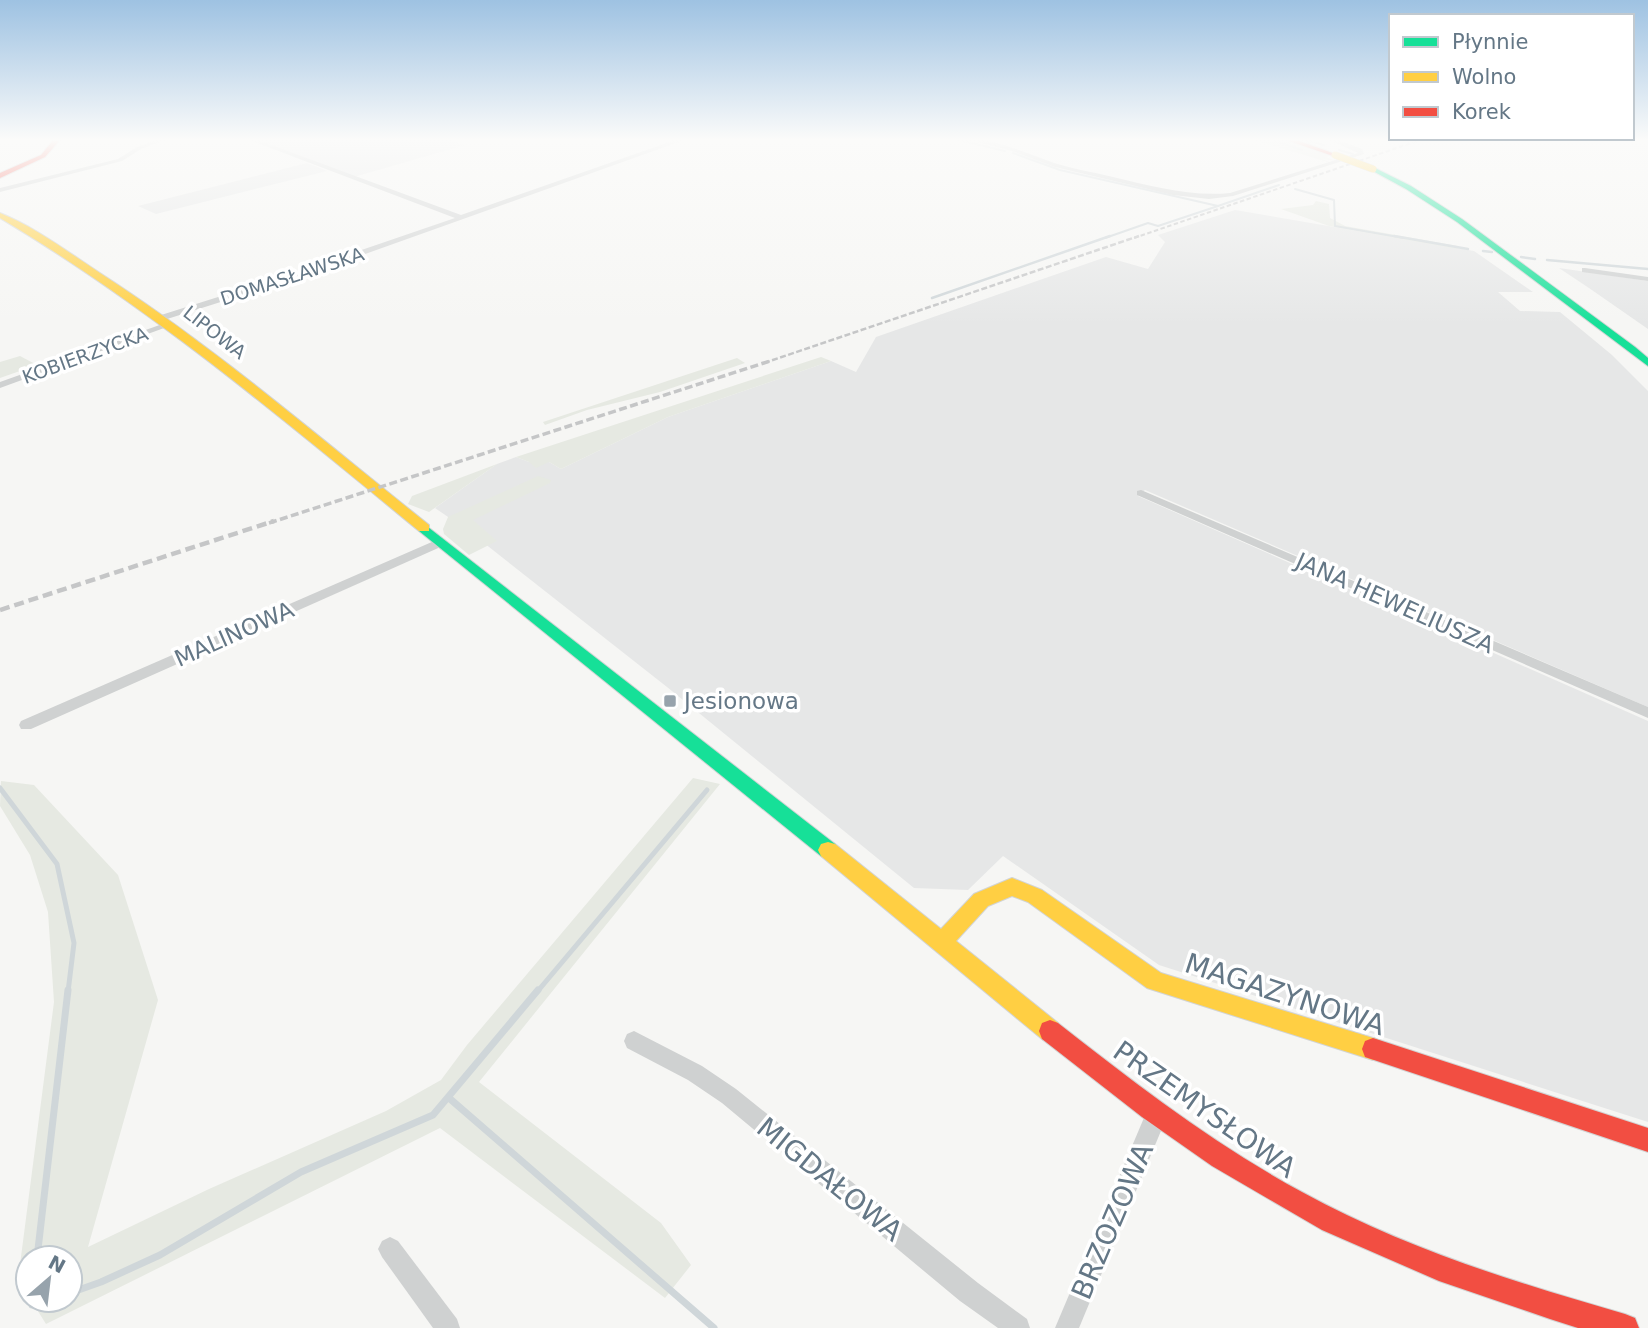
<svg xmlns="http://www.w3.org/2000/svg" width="1648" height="1328" font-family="'DejaVu Sans',sans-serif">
	<rect width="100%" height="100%" fill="#f6f6f4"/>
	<g fill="#e6e7e7">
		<polygon points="255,139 444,139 465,145 354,177"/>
		<polygon points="307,163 327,171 156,214 138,206"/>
		<polygon points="1235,210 1474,251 1533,292 1498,292 1520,311 1560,312 1612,355 1648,391 1648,707 1145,490 1138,496 1648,721 1648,1122 1159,965 1003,856 968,890 914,888 667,687 470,532 435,508 497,464 516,457 529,462 549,462 561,469 668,417 831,361 856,372 876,337 1106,257 1148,269 1165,242 1158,235"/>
		<polygon points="1559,268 1648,281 1648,329 1589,288"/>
	</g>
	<g fill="#e6e9e2">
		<polygon points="1251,139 1279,139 1330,156 1326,157 1336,161 1322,159 1331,163"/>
		<polygon points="1316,201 1329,204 1330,218 1345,226 1458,246 1457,249 1329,226 1281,209 1313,205"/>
		<polygon points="20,356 37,365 0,378 0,362"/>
		<polygon points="821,357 831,361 668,417 561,469 549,462 536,468 529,462 516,457"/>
		<polygon points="737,358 745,363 660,392 587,410 545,425 543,422"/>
		<polygon points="497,464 429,512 408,504 412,496"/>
		<polygon points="538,476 551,480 550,483 473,520 497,541 469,555 444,534 443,529 448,517"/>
		<polygon points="693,778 720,784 479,1082 661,1223 691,1265 665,1298 440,1128 46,1324 31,1300 70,1300 70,1258 28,1258 28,1295 18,1280 54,1002 48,912 30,855 0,806 1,781 34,785 118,875 158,1000 88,1247 209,1189 386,1111 441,1080 467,1045"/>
	</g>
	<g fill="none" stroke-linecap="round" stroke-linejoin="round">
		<g stroke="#cfd6d9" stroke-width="2">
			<polyline points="955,139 1005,151"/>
			<polyline points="1270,139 1302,150"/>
			<polyline points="1301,139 1324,145"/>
			<polyline points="1339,150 1353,154"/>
			<polyline points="1013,153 1060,170 1218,206 1279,185"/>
			<polyline points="1295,189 1334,200 1335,226 1404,238"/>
			<polyline points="1105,238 1148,223 1158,226 1218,206"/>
		</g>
		<g stroke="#cfd6d9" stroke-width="2.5">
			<polyline points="1394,236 1468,249"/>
			<polyline points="1483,251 1492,252"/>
			<polyline points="1521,257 1535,259"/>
			<polyline points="1547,260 1648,269"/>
			<polyline points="932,298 1110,236"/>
		</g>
		<g stroke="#cfd6d9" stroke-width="5">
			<polyline points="0,788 57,864 74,943 68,992"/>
			<polyline points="537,992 707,790"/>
		</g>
		<g stroke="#cfd6d9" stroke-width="7">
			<polyline points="449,1098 714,1328"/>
			<polyline points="37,1258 68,990"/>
			<polyline points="70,1293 101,1282 160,1255 301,1172 433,1115 538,990"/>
			<polyline points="32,1300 32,1305 47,1300"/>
		</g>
		<defs>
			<g id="fast">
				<polygon points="1373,167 1411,186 1462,219 1635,347 1648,358 1648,366 1457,222 1406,189 1371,170"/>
				<polygon points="424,524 835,844 838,850 835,856 828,858 821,856 419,531 419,525"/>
			</g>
			<g id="slow">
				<path d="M0,213C35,227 68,252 100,273C216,348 321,439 429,525V531H419C284,420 151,308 0,218Z"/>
				<polygon points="828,842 835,844 941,929 974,894 1012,878 1042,890 1161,973 1373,1038 1381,1041 1384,1049 1381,1057 1373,1060 1147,988 1028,902 1012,896 988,906 956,941 1058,1023 1061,1031 1058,1039 1050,1042 1042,1039 821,856 818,850 821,844"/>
			</g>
			<g id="jam">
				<polygon points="54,139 61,139 45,157 0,178 0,173 41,155"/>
				<polygon points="1283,139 1294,139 1338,155 1333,156"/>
				<path d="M1050,1020L1058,1023C1136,1084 1215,1145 1302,1192C1404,1248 1514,1282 1625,1314L1635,1318L1639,1328H1578L1550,1319L1439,1281L1322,1230L1212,1166L1142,1117L1042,1039L1039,1031L1042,1023Z"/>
				<polygon points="1373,1038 1648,1128 1648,1152 1365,1057 1362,1049 1365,1041"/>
			</g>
		</defs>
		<use href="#fast" stroke="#d2d4d4" stroke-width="2"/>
		<use href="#slow" stroke="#d2d4d4" stroke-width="2"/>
		<use href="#jam" stroke="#d2d4d4" stroke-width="2"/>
		<g fill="#cfd1d1" fill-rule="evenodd">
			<polygon points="158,139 167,139 141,149 122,161 0,192 0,188 118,159 137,147"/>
			<polygon points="247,139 255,139 461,215 678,139 687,139 312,273 164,320 158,320 158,316 306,269 455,218"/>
			<path d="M966,139C996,139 1026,153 1054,163C1073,169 1093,172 1113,177C1152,186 1190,197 1230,193L1358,153L1327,139H1336L1362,149L1364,154L1233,196L1209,199L1173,195L1055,167L1012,151Z"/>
			<polygon points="1585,268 1648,277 1648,281 1582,272 1582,268"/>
			<polygon points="168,322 175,324 0,388 0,382"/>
			<polygon points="1141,490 1648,707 1648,718 1137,495 1137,491"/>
			<polygon points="441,538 447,542 445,545 31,729 21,729 19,725 21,721"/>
			<polygon points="634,1031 702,1066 736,1089 978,1283 1027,1319 1030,1328 998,1328 960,1301 722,1103 688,1080 627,1048 624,1041 627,1034"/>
			<polygon points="1157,1103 1165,1106 1168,1114 1079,1328 1055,1328 1149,1106"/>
			<polygon points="390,1237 398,1241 457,1319 460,1328 433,1328 382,1257 378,1249 382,1241"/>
		</g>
		<use href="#fast" fill="#16e098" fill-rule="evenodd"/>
		<use href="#slow" fill="#ffcf43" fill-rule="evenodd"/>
		<use href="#jam" fill="#f24e42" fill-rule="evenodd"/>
		<polyline stroke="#c5c6c7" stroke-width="2" stroke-dasharray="4.5 2.5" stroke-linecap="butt" points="1134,238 1423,139"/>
		<polyline stroke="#c5c6c7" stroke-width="2.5" stroke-dasharray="6 2.5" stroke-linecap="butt" points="764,363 1139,236"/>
		<polyline stroke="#c5c6c7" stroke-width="3.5" stroke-dasharray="8 3.5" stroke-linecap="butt" points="269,523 770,361"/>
		<polyline stroke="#c5c6c7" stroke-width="4.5" stroke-dasharray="10 5" stroke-linecap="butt" points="0,610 274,521"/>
		<defs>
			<polyline id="slow-bridge" points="1335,155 1373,169"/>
		</defs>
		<use href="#slow-bridge" stroke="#d3d4d4" stroke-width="8" stroke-linecap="butt"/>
		<use href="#slow-bridge" stroke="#ffcf43" stroke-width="7"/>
	</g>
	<linearGradient id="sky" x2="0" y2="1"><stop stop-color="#9ec2e2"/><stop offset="0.43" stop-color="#fbfbfa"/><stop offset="1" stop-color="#fbfbfa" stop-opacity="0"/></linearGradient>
	<rect width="1648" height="325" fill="url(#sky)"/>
	<rect fill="#97a3ac" stroke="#fff" stroke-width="2.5" x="663" y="694" width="14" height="14" rx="3.5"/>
	<g text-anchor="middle" stroke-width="7" stroke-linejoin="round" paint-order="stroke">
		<g font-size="19" fill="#647786" stroke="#fff">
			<text transform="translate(292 276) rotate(-18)" y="7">DOMASŁAWSKA</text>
			<text transform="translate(215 332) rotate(38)" y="7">LIPOWA</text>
			<text transform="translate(85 355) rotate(-20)" y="7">KOBIERZYCKA</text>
		</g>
		<g font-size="23" fill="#647786" stroke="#fff">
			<text transform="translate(1395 603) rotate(24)" y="8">JANA HEWELIUSZA</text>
			<text transform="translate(234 634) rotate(-24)" y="8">MALINOWA</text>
		</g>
		<g font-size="23" fill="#647786" stroke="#fff" text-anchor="start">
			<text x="684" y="709">Jesionowa</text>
		</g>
		<g font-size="28" fill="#647786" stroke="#fff">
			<text transform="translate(1285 994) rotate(18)" y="10">MAGAZYNOWA</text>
			<text transform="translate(1205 1109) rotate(35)" y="10">PRZEMYSŁOWA</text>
			<text transform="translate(830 1179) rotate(39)" y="10">MIGDAŁOWA</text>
			<text transform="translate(1112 1221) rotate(-67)" y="10">BRZOZOWA</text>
		</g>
	</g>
	<rect x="1389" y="14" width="245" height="126" fill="#ffffff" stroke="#c1c9cf" stroke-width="2"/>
	<rect x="1403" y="37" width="35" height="10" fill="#16e098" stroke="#c1c9cf" stroke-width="2"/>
	<text x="1452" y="49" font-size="21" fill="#647786">Płynnie</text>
	<rect x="1403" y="72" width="35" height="10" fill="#ffcf43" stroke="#c1c9cf" stroke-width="2"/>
	<text x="1452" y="84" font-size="21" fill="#647786">Wolno</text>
	<rect x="1403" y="107" width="35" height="10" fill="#f24e42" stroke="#c1c9cf" stroke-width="2"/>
	<text x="1452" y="119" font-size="21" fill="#647786">Korek</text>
	<g transform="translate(49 1279) rotate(28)"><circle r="33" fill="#ffffff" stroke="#c1c9cf" stroke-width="2"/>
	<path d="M0-5L12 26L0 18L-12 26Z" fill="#97a3ac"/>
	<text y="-10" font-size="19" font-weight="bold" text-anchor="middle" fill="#647786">N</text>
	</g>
</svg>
